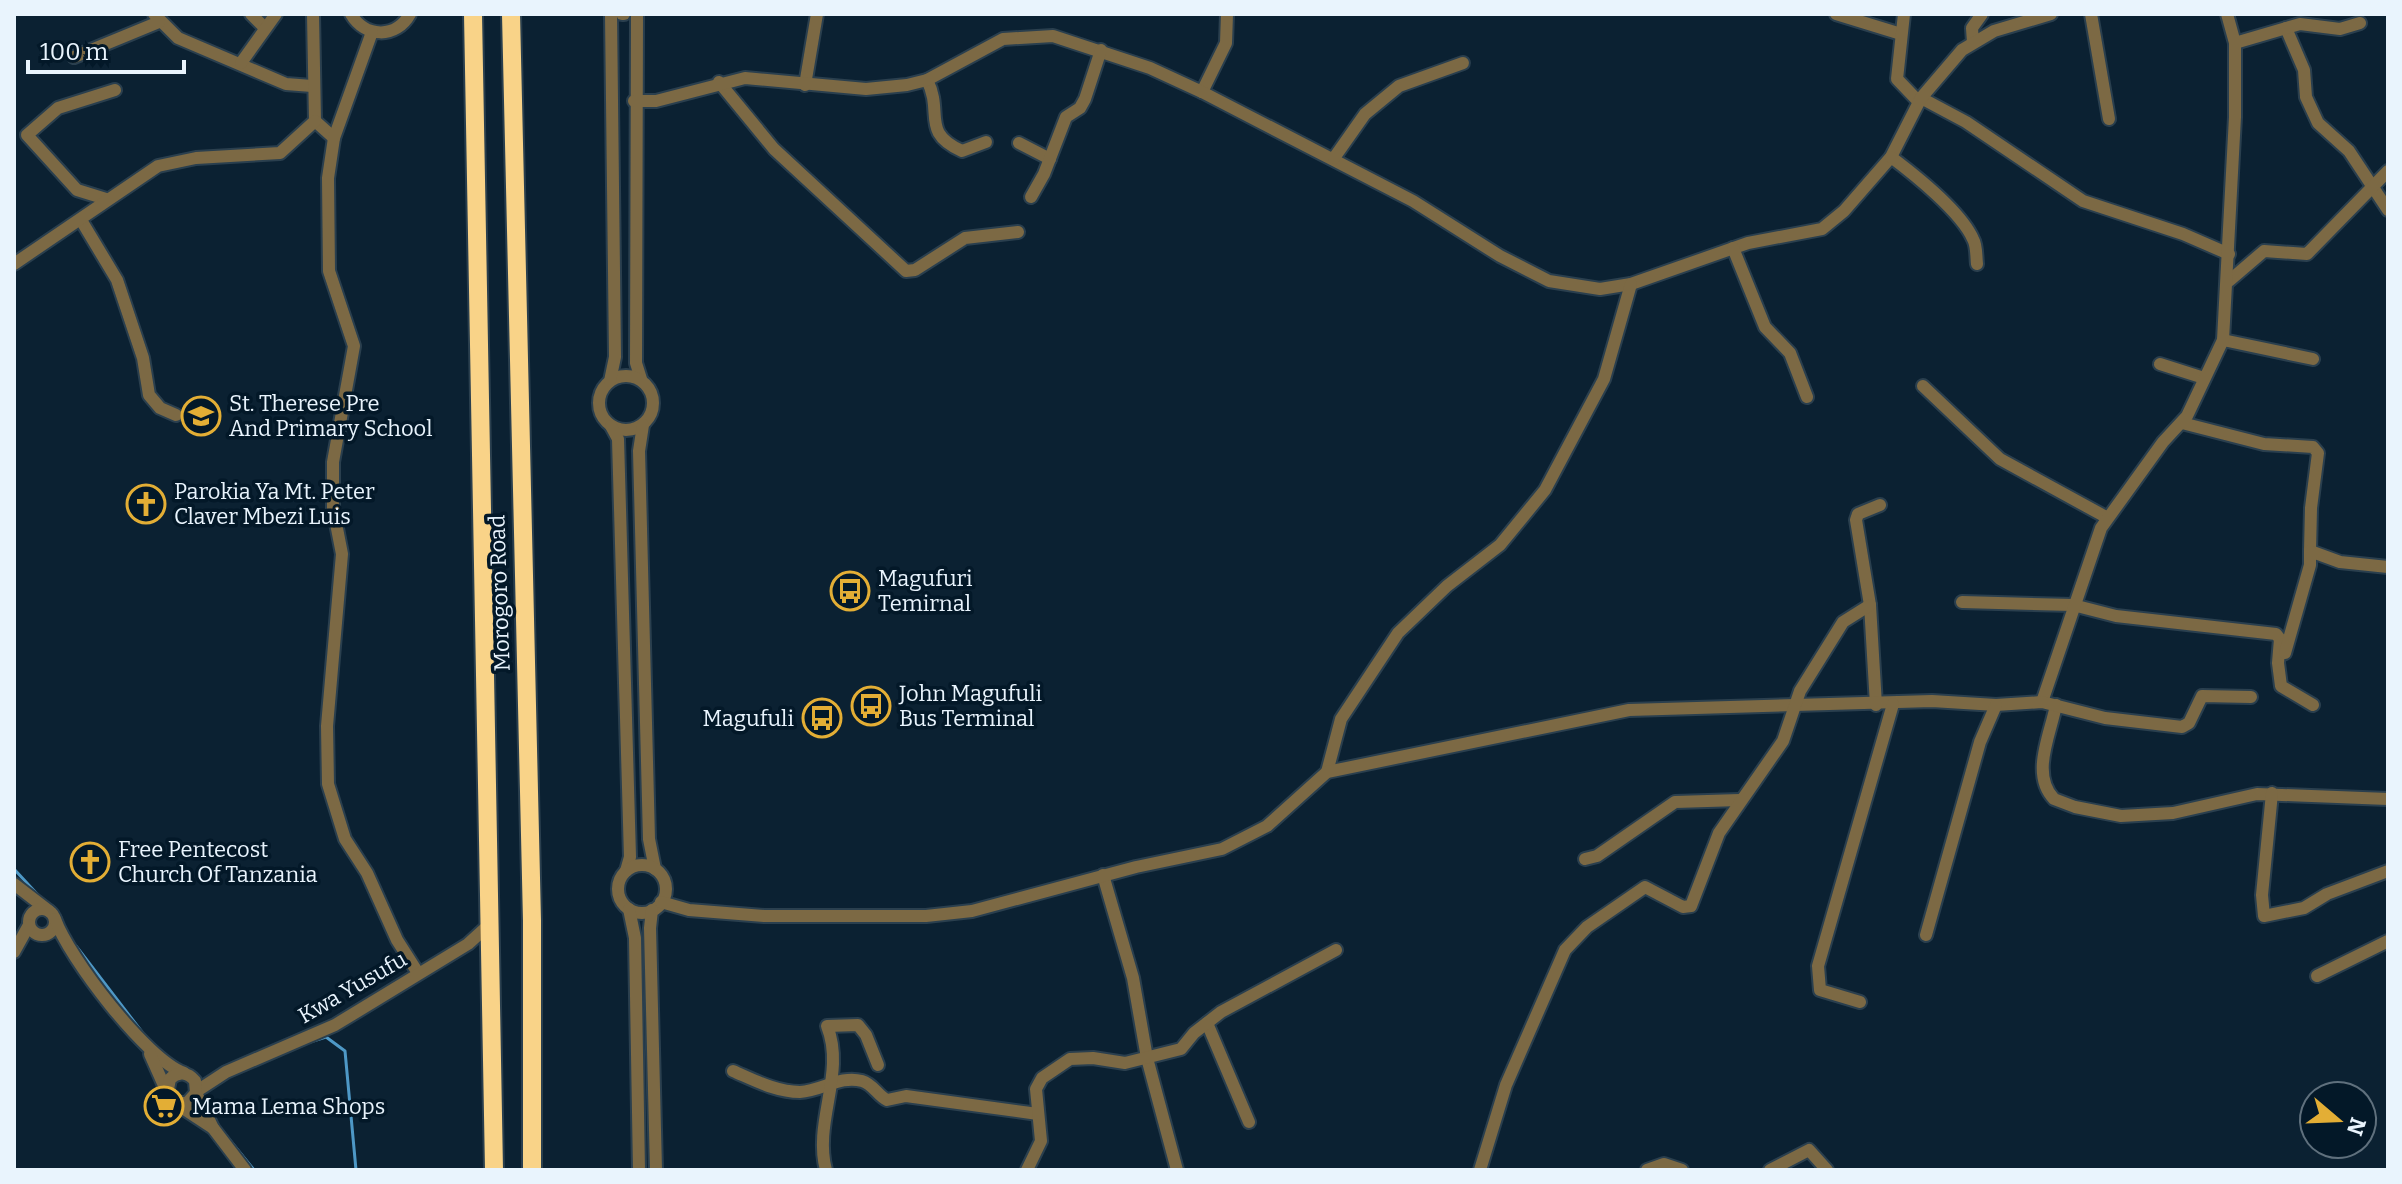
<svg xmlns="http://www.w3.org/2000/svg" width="2402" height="1184" font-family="Bitter,serif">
	<rect width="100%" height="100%" fill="#0b2132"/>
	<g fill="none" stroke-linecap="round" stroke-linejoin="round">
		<g stroke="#4e98c6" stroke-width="3">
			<polyline points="14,869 38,895"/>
			<polyline points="76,946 142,1032"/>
			<polyline points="310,1042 326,1037 345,1051 356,1170"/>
			<polyline points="224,1133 254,1170"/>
		</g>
		<defs>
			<g id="minor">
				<polyline points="154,14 178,38 286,84 312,86"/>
				<polyline points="251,14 265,28"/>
				<polyline points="313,14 315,121 334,138"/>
				<path d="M351,14C365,38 396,39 410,14"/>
				<polyline points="622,14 624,14"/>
				<polyline points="637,14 636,363 641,379"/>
				<polyline points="1836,14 1901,34"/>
				<polyline points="1904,14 1897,79 1919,102"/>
				<polyline points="2091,14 2109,119"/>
				<polyline points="2286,28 2304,70 2306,97 2318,123 2349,151 2388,210"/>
				<polyline points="372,32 334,138 328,178 329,271 354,346 333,462 333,508 342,554 327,726 328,784 345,839 367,873 397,940 418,973"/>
				<polyline points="1973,42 1972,28 1982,14"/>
				<polyline points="2235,43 2300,24 2340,29 2360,23"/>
				<polyline points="74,57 159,22"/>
				<polyline points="241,63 276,14"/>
				<path d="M927,80C944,113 920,132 962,151L986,142"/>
				<polyline points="719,82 774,149 906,271 915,270 965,238 1018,232"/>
				<polyline points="805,85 817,14"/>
				<polyline points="1202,92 1226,43 1227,14"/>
				<polyline points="1921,98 1966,122 2083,201 2183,234 2229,254"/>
				<polyline points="634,101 656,101 745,78 866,89 907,85 927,80 1003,39 1053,36 1150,68 1202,92 1413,201 1500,256 1549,281 1600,289 1631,284 1748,243 1822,229 1844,211 1891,157 1921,98 1962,50 1994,31 2051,14"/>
				<polyline points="1019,143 1050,159"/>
				<path d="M1891,157C1915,175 1961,212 1973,239C1977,246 1976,256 1977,264"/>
				<polyline points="1334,158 1365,114 1399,86 1463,63"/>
				<polyline points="1031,197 1044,174 1066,117 1080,108 1085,99 1101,50"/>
				<polyline points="106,199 77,190 27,135 58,108 115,90"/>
				<polyline points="81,220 117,280 143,358 149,395 160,408 176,415"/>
				<polyline points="1733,248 1765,327 1790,353 1807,397"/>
				<polyline points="14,264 158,166 196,158 280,153 315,121"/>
				<polyline points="2229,281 2264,251 2307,254 2388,171"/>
				<polyline points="2223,340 2313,359"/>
				<polyline points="2160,364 2204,378"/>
				<circle cx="626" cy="403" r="27"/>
				<polyline points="610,381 615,357 611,14"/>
				<polyline points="1923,386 2000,459 2106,517"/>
				<polyline points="2182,423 2264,444 2313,447 2318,453 2311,508 2310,551 2340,562 2388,567"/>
				<polyline points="643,425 639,451 649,839 655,869"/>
				<polyline points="611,426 618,439 630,857 626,871"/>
				<polyline points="1962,602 2073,605 2116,616 2276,634 2280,639 2278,663 2281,686 2313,705"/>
				<polyline points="2285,653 2310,565 2310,551"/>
				<polyline points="2042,702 2101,528 2163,442 2187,416 2223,340 2235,117 2235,43 2227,14"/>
				<polyline points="1876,705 1870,605 1856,520 1858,514 1880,505"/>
				<path d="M2056,705C2051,733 2030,774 2054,799L2075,807L2121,816L2173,813L2257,794L2388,799"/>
				<polyline points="1327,772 1341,719 1398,633 1447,586 1500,545 1545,490 1604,379 1631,284"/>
				<polyline points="2272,793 2262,895 2264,916 2304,908 2327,894 2388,871"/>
				<polyline points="1585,859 1597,856 1675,802 1740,800"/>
				<circle cx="642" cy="889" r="24"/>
				<polyline points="1103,875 1133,978 1147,1058 1177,1170"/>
				<polyline points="14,884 49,911"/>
				<polyline points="661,902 689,910 764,916 926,916 972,911 1136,867 1222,849 1267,826 1327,772 1629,710 1932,701 1996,705 2042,702 2105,718 2182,727 2189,723 2202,696 2251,697"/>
				<polyline points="629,909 635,938 639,1170"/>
				<circle cx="42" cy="922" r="13"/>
				<polyline points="652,910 650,928 656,1170"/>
				<path d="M55,919C69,958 146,1059 184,1073"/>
				<polyline points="1926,935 1980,742 1996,705"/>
				<polyline points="14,952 29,925"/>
				<polyline points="2317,976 2388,941"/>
				<polyline points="1860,1002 1820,990 1818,966 1893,704"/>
				<polyline points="1207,1023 1249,1122"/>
				<polyline points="150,1054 166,1090"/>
				<path d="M733,1071C754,1080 776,1092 800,1092C822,1091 840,1075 862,1081C873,1084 878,1096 887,1100L906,1096L1038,1114"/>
				<polyline points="197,1091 226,1072 335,1025 468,944 490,924"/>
				<polyline points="196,1093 213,1128 245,1170"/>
				<path d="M175,1103H187L196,1093L195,1081C188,1072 178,1071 170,1079L167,1094L172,1101L213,1128"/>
				<path d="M826,1170C813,1122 846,1073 827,1026L858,1025L866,1035L878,1065"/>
				<polyline points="1027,1170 1041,1141 1036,1089 1042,1078 1070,1059 1093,1058 1125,1063 1181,1049 1194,1033 1221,1012 1336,950"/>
				<polyline points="1480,1170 1506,1085 1565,950 1587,927 1645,887 1683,907 1691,906 1719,833 1783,741 1800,691 1843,622 1870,605"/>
				<polyline points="1647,1170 1664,1164 1682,1170"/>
				<polyline points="1770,1170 1809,1150 1827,1170"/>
			</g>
			<g id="highway">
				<polyline points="473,14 494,1170"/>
				<polyline points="511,14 532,921 532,1170"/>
			</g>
		</defs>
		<use href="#minor" stroke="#2a3f4e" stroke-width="16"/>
		<use href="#highway" stroke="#2a3f4e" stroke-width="22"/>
		<use href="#minor" stroke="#7c6944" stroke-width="12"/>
		<use href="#highway" stroke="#f9d388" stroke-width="18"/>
	</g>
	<defs>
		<symbol id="school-ring" viewBox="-11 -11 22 22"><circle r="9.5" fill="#031828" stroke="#e3ae35" stroke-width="1.5"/><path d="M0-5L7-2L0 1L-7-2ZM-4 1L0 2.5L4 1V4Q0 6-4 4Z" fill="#e3ae35"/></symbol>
		<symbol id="church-ring" viewBox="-11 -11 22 22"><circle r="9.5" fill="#031828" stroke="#e3ae35" stroke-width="1.5"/><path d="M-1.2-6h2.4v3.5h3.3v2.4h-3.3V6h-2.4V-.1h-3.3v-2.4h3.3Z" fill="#e3ae35"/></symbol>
		<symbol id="bus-ring" viewBox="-11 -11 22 22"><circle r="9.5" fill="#031828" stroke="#e3ae35" stroke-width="1.5"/><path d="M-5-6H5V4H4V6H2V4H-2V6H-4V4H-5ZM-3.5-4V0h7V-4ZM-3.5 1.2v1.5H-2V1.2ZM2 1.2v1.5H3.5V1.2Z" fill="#e3ae35"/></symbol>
		<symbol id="supermarket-ring" viewBox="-11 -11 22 22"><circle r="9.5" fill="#031828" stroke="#e3ae35" stroke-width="1.5"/><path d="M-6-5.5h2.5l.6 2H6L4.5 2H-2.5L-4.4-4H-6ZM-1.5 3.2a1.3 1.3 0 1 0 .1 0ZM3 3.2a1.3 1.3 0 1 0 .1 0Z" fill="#e3ae35"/></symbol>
	</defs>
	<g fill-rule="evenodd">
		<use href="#school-ring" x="179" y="394" width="44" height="44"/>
		<use href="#church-ring" x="124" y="482" width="44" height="44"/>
		<use href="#bus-ring" x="828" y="569" width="44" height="44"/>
		<use href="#bus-ring" x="849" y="684" width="44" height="44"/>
		<use href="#bus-ring" x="800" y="696" width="44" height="44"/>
		<use href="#church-ring" x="68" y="840" width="44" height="44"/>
		<use href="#supermarket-ring" x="142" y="1084" width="44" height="44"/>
	</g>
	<g text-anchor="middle" stroke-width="7" stroke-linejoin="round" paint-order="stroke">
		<g font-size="22" fill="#e9f4fd" stroke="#031828" text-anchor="start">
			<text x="229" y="411">St. Therese Pre<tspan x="229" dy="25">And Primary School</tspan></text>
			<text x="174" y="499">Parokia Ya Mt. Peter<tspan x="174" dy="25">Claver Mbezi Luis</tspan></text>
			<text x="878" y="586">Magufuri<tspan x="878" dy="25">Temirnal</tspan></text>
			<text x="899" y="701">John Magufuli<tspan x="899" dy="25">Bus Terminal</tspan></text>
			<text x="794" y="726" text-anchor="end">Magufuli</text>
			<text x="118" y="857">Free Pentecost<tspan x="118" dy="25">Church Of Tanzania</tspan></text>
			<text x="192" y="1114">Mama Lema Shops</text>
		</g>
		<g font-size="22" fill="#e9f4fd" stroke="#031828">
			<text transform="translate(499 593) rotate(-92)" y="8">Morogoro Road</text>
			<text transform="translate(352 987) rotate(-30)" y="8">Kwa Yusufu</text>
		</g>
	</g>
	<rect width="2402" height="1184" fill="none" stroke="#e9f4fd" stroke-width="32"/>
	<g transform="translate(2338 1120) rotate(109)"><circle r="38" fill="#031828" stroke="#5f707d" stroke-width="2"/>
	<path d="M0-6L14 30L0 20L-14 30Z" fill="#e3ae35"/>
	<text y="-12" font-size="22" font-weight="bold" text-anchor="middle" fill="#e9f4fd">N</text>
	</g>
	<path d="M28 60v12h156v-12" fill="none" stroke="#e9f4fd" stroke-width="4"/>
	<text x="40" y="60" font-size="24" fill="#e9f4fd" stroke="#031828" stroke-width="6" paint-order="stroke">100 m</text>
</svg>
